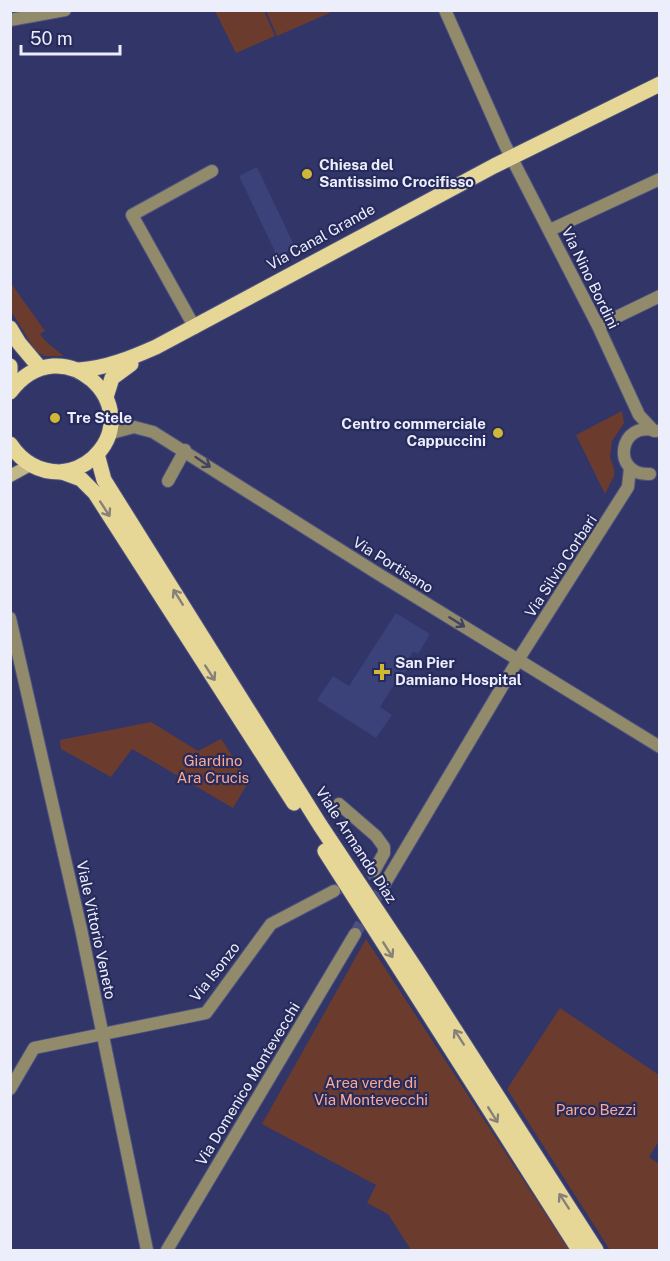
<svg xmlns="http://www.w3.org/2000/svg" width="670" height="1261" font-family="'Public Sans',sans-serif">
	<rect width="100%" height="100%" fill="#313568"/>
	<g fill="#3b4179">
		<polygon points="257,167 295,247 277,256 239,176"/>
		<polygon points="396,613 430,634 418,654 413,652 405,664 409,667 400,681 397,680 380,707 392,715 376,738 317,700 333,676 349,686"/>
	</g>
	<g fill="#6b3c2e">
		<polygon points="215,11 264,11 275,36 236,53"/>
		<polygon points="266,11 334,11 277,36"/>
		<path d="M10,282L45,331L40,334C46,343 55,349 64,356H44L35,350L11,311Z"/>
		<polygon points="622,411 624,423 612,441 610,457 614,469 614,476 605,494 576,435"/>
		<polygon points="151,722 198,751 221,739 249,781 233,808 132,749 111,777 61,749 60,740"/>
		<polygon points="366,939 569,1250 411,1250 388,1214 367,1203 376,1185 262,1124"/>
		<polygon points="560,1008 659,1075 659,1141 649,1157 659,1164 659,1250 610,1250 507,1089"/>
	</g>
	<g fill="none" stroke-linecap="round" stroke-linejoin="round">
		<g stroke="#4d517e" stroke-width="12" stroke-dasharray="12 6" stroke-linecap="butt">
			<polyline points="334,891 374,871"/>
			<polyline points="355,934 384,885"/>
		</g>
		<defs>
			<g id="street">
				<polyline points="445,10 505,145 598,326 639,415 654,431"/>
				<polyline points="10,20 65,10"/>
				<polyline points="550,230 660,179"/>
				<polyline points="598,326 660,296"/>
				<polyline points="195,328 132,215 212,171"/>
				<polyline points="108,434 134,427 153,432 380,575 660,747"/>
				<path d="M650,474C610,476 619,419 656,431"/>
				<polyline points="168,481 185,450"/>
				<polyline points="10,618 81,929 147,1250"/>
				<polyline points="339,804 376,836 384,847 384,853 374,871"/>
				<polyline points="384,885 518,660 628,487 630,468"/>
				<polyline points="10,1089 34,1048 206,1013 271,924 334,891"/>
				<polyline points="167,1250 355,934"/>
			</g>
			<polyline id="secondary" points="10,476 30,465"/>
			<g id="primary">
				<polyline points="10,328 19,343 40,368"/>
				<polyline points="10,366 10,388"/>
				<path d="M79,370C107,368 131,358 156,347L494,166L660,84"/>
				<path d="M10,392C62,323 149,407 93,458C84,466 72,471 60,472C39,472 22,462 10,444"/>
				<polyline points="106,397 112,378 131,364"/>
				<polyline points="97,454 104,480 320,825 417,971 596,1250"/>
				<polyline points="62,472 81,479 95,493 294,803"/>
				<polyline points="325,851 579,1250"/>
			</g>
		</defs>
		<use href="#street" stroke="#4f5380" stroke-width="14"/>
		<use href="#secondary" stroke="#4f5380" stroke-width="14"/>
		<use href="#primary" stroke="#4f5380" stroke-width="17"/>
		<use href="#street" stroke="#918a6b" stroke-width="12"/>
		<use href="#secondary" stroke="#c1b685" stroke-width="12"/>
		<use href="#primary" stroke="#e6d797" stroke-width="15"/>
	</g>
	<defs><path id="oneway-shaft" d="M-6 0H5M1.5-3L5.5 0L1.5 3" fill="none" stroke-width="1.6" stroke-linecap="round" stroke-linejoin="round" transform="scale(1.5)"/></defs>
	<g stroke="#424360">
		<use href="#oneway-shaft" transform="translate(203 462) rotate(34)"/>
		<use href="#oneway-shaft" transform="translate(457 622) rotate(32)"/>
	</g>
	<g stroke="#86817a">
		<use href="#oneway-shaft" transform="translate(105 509) rotate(57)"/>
		<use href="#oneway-shaft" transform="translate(178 597) rotate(-122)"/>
		<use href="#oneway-shaft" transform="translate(210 673) rotate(57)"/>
		<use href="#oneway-shaft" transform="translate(388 950) rotate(58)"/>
		<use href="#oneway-shaft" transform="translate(459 1037) rotate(-123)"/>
		<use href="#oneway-shaft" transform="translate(493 1115) rotate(58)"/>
		<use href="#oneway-shaft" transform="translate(564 1201) rotate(-123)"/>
	</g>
	<g fill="#d1b736" stroke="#272b5c" stroke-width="2">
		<circle cx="307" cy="174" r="6"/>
		<circle cx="55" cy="418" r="6"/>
		<circle cx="498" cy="433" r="6"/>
		<path d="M379 663h6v6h6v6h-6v6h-6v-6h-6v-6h6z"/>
	</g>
	<g text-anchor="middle" stroke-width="4.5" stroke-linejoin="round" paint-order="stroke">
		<g font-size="15" font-weight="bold" fill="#eceefb" stroke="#272b5c" text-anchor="start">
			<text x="319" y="170">Chiesa del<tspan x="319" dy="17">Santissimo Crocifisso</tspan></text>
			<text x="67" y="423">Tre Stele</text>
			<text x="486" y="429" text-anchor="end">Centro commerciale<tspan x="486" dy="17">Cappuccini</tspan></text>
			<text x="395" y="668">San Pier<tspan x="395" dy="17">Damiano Hospital</tspan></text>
		</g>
		<g font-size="15" fill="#eceefb" stroke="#272b5c">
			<text transform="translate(321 237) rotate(-29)" y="5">Via Canal Grande</text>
			<text transform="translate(590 278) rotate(64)" y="5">Via Nino Bordini</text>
			<text transform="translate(393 565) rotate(32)" y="5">Via Portisano</text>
			<text transform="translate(561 566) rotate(-57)" y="5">Via Silvio Corbari</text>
			<text transform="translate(356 845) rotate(57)" y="5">Viale Armando Diaz</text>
			<text transform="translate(96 930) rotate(78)" y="5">Viale Vittorio Veneto</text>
			<text transform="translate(215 972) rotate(-52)" y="5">Via Isonzo</text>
			<text transform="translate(248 1084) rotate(-59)" y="5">Via Domenico Montevecchi</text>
		</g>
		<g font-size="15" fill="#fba991" stroke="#272b5c">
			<text x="213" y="766">Giardino<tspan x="213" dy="17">Ara Crucis</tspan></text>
			<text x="371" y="1088">Area verde di<tspan x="371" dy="17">Via Montevecchi</tspan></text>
			<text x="596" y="1115">Parco Bezzi</text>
		</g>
	</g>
	<rect width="670" height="1261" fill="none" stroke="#eceefb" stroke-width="24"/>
	<path d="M21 45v9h99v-9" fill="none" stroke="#eceefb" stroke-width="3"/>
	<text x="30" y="45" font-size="18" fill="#eceefb" stroke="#272b5c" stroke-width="4.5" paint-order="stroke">50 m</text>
</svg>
